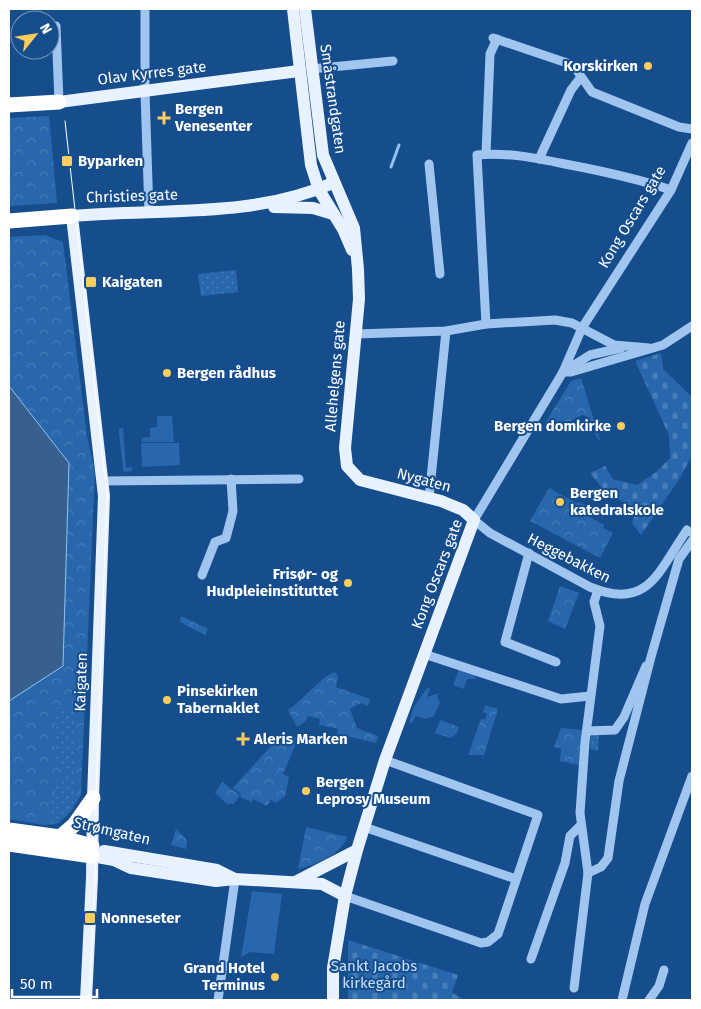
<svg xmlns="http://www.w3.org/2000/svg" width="701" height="1009" font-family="'Fira Sans',sans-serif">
	<defs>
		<pattern id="cemetery-stones" width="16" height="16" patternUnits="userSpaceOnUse" patternTransform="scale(1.25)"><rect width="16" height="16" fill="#2867ab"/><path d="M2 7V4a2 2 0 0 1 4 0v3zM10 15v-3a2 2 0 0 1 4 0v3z" fill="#487eb8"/></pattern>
		<pattern id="park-crowns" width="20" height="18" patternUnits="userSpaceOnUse" patternTransform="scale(1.25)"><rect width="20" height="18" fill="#2867ab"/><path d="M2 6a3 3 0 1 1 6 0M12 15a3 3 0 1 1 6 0" fill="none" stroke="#487eb8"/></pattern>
		<pattern id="garden-dots" width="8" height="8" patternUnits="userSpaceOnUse" patternTransform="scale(1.25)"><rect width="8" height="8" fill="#2867ab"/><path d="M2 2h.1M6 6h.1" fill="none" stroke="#487eb8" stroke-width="1.8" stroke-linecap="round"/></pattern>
	</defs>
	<rect width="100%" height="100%" fill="#164d8d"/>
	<g fill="#2867ab">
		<polygon points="157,416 172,416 174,442 142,442 142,438 150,437 150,428 157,427"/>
		<polygon points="123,428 126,468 132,467 132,471 124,472 123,469 119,434 119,429"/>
		<polygon points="141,443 179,443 180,465 142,467"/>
		<polygon points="459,669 476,675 475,679 467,679 464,689 453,685"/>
		<polygon points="428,687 430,688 427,697 439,693 437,696 440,703 434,716 426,719 416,716 412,723 409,722 414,706"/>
		<polygon points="252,891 282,894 274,954 250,952 241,957"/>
	</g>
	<g fill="url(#cemetery-stones)">
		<polygon points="661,353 663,369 692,397 692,456 678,481 641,535 632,523 637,509 606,493 590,473 605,466 613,479 637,485 656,472 670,458 669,435 635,361"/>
		<polygon points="348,940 458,975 452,993 462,998 461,1000 348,1000"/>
	</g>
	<g fill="url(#park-crowns)">
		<polygon points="49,116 57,203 9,206 9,118"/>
		<path d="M45,235L63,242L87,436L95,472L81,795C57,835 51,825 9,819V237Z"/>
		<polygon points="581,378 600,440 599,441 586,416 582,415 547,433 544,425 571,381"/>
		<polygon points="549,488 577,503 578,502 585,505 581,512 604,525 603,528 613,533 600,558 530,521"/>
		<polygon points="560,586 579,593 565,629 548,621"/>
		<polygon points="181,616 208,629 205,635 180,622"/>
		<path d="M335,672L338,677L336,687L370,699L368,706L361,703L350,709L357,728L378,736L376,743L337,734L338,729L319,725L320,719L308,716L306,721L297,727L288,710C302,701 322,676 335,672Z"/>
		<polygon points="485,705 498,709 484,755 468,755 481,719 485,720 487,714 483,712"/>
		<polygon points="440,720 459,727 457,733 451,738 435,733"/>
		<polygon points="561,728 582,730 579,765 560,761 561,748 554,747"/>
		<polygon points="293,736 298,739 283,774 289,777 285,796 276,803 271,800 267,806 253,799 252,802 240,797 241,794 233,788 279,737 286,743"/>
		<polygon points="222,782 240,795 234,804 227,804 215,793"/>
		<path d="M306,827L347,837C341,855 315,865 298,869Z"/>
		<polygon points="176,829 187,840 186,849 171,845"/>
	</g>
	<g fill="url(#garden-dots)">
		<polygon points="236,270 238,292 201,296 198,274"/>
		<polygon points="77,695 73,809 59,823 51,825 52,795 55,795 56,786 60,784 65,777 63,770 56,765 57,758 54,758 56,708 58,707 61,710 66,710 69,707 68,701"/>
		<polygon points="599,733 598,751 590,749 591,736"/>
	</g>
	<polygon fill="#37608e" stroke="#92c2f2" points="9,386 69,463 63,666 9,701"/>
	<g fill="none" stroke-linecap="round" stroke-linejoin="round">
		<polyline stroke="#92c2f2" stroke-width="3" points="391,167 399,145"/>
		<g stroke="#a0c6ef" stroke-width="9">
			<polyline points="145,9 145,92 149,213"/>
			<polyline points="56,26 59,102"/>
			<polyline points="493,38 573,65 592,92 679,127 692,129"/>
			<polyline points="311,69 393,61"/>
			<path d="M692,143L671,190L582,328L563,372L474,520L490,533L590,587C648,611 658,572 687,530L692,533"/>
			<polyline points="486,154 490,54 497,39"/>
			<polyline points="539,159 571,90 581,77"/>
			<polyline points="429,164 440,274"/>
			<path d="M486,324L477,155C507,152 536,158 565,164C602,171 636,178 671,190"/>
			<polyline points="356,334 446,331 486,324 555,320 572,323 614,345 649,348"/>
			<polyline points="563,372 571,372 663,345 692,326"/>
			<polyline points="563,372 590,355 621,348"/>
			<polyline points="103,481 299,479"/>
			<polyline points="429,498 446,331"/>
			<polyline points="529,553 505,642 556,662"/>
			<polyline points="202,575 215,542 226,538 233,511 231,479"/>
			<polyline points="424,654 561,699 590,696"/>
			<polyline points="587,731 615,730 624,717 646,666"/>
			<polyline points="364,827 516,879"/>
			<polyline points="588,873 601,867 608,858 619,781 651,657 679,559 692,541"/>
			<polyline points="345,896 481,943 488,942 498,934 538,815 385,760"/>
			<polyline points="531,959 565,863 570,836 581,825"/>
			<polyline points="574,988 588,873 580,813 585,742 600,626 594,602 598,590"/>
			<polyline points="218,1000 235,879"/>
			<polyline points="622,1000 645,904 692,776"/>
			<polyline points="649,1000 659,986 664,970"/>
		</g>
		<g stroke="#e8f2ff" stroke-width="12">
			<polyline points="293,9 311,165 319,190 343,229 352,250"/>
			<polyline points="305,9 323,155 354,228 358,269 359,299 345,448 347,466 360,480 441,501 463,510 474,520 385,760 357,850 345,896 333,968 333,1000"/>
			<polyline points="59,102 299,71"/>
			<polyline points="274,207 313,208 333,214"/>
			<polyline points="104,851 217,870 235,879"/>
			<polyline points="92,856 114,860 131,868 216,881 235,879 322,884 345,896"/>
			<polyline points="297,881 357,850"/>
			<path d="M86,1000L92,878L93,798L104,496L72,216C159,208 251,219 333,183"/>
		</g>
		<g stroke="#fff" stroke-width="15">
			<polyline points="9,105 59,102"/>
			<polyline points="9,221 72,216"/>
			<polyline points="9,830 60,837 92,846"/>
			<polyline points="60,837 74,825 93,798"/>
			<polyline points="9,844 92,856"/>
		</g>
		<polyline stroke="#fff" stroke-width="1" points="65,121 107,495 96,791 95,878 89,1000"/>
	</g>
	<g fill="#ffcc5e" stroke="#164d8d" stroke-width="2">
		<circle cx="648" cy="66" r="5"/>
		<path d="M161.5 110.5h5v5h5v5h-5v5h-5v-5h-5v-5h5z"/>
		<rect x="61" y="155" width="12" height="12" rx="2.5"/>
		<rect x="85" y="276" width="12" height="12" rx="2.5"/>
		<circle cx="167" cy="373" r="5"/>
		<circle cx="621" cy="426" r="5"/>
		<circle cx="560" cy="502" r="5"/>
		<circle cx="348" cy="583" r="5"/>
		<circle cx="167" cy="700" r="5"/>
		<path d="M240.5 731.5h5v5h5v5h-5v5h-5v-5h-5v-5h5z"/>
		<circle cx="306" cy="791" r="5"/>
		<rect x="84" y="912" width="12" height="12" rx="2.5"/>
		<circle cx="275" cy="977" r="5"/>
	</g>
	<g text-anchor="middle" stroke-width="4" stroke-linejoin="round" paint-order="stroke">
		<g font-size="15" font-weight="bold" fill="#fff" stroke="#164d8d" text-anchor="start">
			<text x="638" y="71" text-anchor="end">Korskirken</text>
			<text x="175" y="114">Bergen<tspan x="175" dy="17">Venesenter</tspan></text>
			<text x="78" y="166">Byparken</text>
			<text x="102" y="287">Kaigaten</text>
			<text x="177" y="378">Bergen rådhus</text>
			<text x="611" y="431" text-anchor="end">Bergen domkirke</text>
			<text x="570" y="498">Bergen<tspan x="570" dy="17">katedralskole</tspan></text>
			<text x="338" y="579" text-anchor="end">Frisør- og<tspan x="338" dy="17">Hudpleieinstituttet</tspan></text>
			<text x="177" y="696">Pinsekirken<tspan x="177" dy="17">Tabernaklet</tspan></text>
			<text x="254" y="744">Aleris Marken</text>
			<text x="316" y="787">Bergen<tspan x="316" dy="17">Leprosy Museum</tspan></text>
			<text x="101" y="923">Nonneseter</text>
			<text x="265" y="973" text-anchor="end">Grand Hotel<tspan x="265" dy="17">Terminus</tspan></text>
		</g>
		<g font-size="15" fill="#fff" stroke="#164d8d">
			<text transform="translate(152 73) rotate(-7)" y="5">Olav Kyrres gate</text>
			<text transform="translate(333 99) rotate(82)" y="5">Småstrandgaten</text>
			<text transform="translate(132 196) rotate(-2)" y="5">Christies gate</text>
			<text transform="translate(632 217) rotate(-59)" y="5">Kong Oscars gate</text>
			<text transform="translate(335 376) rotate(-85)" y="5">Allehelgens gate</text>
			<text transform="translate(424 480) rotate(15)" y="5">Nygaten</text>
			<text transform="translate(569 558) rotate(27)" y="5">Heggebakken</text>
			<text transform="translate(437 574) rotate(-69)" y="5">Kong Oscars gate</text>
			<text transform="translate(81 682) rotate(-88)" y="5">Kaigaten</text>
			<text transform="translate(112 831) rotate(13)" y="5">Strømgaten</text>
		</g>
		<g font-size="15" fill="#c6e0fb" stroke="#164d8d">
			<text x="374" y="971">Sankt Jacobs<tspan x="374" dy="17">kirkegård</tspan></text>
		</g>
	</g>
	<rect width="701" height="1009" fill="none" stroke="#ffffff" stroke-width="20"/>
	<g transform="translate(35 35) rotate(60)"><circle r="24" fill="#164d8d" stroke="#7394bb"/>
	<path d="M0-4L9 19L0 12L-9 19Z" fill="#ffcc5e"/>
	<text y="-8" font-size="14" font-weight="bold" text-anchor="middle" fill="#ffffff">N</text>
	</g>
	<path d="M12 989v8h85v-8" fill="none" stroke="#ffffff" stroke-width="2.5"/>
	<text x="20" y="989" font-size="15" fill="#ffffff" stroke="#164d8d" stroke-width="4" paint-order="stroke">50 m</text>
</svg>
